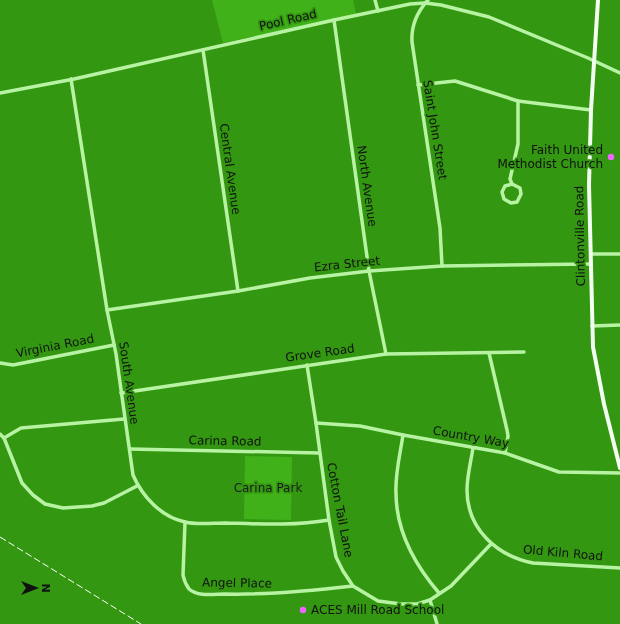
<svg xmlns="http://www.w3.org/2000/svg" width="620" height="624" font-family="'DejaVu Sans',sans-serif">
	<rect width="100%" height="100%" fill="#339712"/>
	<g fill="#41b11a">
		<polygon points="212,0 353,0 356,14 223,43"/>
		<polygon points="245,456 292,457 291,520 244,519"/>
	</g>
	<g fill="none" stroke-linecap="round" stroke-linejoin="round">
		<g stroke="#b8f3a3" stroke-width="3.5">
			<polyline points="375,0 378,11"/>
			<path d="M428,0C417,12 411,26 412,42L440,228L442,266"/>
			<polyline points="334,20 369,271 386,354"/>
			<polyline points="203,50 238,291"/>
			<path d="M71,79L107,310L116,354L133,475C142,496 161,517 185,522C196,525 213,523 225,523C260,524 294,526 329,520"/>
			<polyline points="418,85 455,81 518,101 591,110"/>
			<polyline points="0,93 74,79 334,20 410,4 425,3 441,5 489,17 588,58 620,73"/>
			<polyline points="512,184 505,186 502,192 504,199 511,203 517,202 521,194 520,188 512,184 510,179 518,144 518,101"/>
			<polyline points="591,254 620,254"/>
			<polyline points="107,310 238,291 310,278 369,271 442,266 591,264"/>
			<polyline points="592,326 620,325"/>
			<polyline points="489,353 507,430 508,436 505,453"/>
			<polyline points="0,363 13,365 114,345"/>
			<polyline points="307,365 316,423 329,520 336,557 343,571 353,586 378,601 401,604 417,604 430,600 451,586 491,544"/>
			<polyline points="121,393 386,354 524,352"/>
			<polyline points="316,423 360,426 403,435 505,453 559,472 620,473"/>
			<polyline points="0,434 4,438 22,483 33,495 45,504 63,508 92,506 104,503 137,486"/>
			<path d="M403,435C400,455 395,474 396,493C396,531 415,565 439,593"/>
			<polyline points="4,438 21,428 124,419"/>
			<path d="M473,448C471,461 467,476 467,490C467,529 497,556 533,563L620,568"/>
			<polyline points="130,449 319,453"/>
			<path d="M185,522L183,575C184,580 186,585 189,589C198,597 214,594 225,594C268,595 310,591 353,586"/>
			<polyline points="430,600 437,624"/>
		</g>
		<polyline stroke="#f3ffef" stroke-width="4" points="598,0 591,110 589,185 593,347 604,404 620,468"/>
		<polyline stroke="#fff" stroke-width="1" stroke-dasharray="7 3" stroke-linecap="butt" points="0,537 141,624"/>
	</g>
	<g fill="#f065ff" stroke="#339712" stroke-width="1.5">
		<circle cx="611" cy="157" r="4"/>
		<circle cx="303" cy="610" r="4"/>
	</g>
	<g text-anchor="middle" stroke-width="3.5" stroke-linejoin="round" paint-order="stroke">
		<g font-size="12" fill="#111" stroke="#339712">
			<text transform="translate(288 20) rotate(-13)" y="4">Pool Road</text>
			<text transform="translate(435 130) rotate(81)" y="4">Saint John Street</text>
			<text transform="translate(230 169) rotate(82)" y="4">Central Avenue</text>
			<text transform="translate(367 186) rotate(82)" y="4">North Avenue</text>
			<text transform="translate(580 236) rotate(-91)" y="4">Clintonville Road</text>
			<text transform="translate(347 264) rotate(-6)" y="4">Ezra Street</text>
			<text transform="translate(55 346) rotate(-11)" y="4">Virginia Road</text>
			<text transform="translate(320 353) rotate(-8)" y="4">Grove Road</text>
			<text transform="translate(129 383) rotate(82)" y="4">South Avenue</text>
			<text transform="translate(471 437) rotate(10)" y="4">Country Way</text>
			<text transform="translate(225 441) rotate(1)" y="4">Carina Road</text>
			<text transform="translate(340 510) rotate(79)" y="4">Cotton Tail Lane</text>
			<text transform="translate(563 553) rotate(5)" y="4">Old Kiln Road</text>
			<text transform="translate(237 583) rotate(1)" y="4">Angel Place</text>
		</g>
		<g font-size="12" fill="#111" stroke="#339712" text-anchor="end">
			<text x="603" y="154">Faith United<tspan x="603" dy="14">Methodist Church</tspan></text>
			<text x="311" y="614" text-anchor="start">ACES Mill Road School</text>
		</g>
		<g font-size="12" fill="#1b1d1a" stroke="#339712">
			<text x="268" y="492">Carina Park</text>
		</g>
	</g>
	<g transform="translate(36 588) rotate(90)" stroke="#339712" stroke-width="3" paint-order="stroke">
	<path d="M0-3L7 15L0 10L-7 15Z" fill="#111111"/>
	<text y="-6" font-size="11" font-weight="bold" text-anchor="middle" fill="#111111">N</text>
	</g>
</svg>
